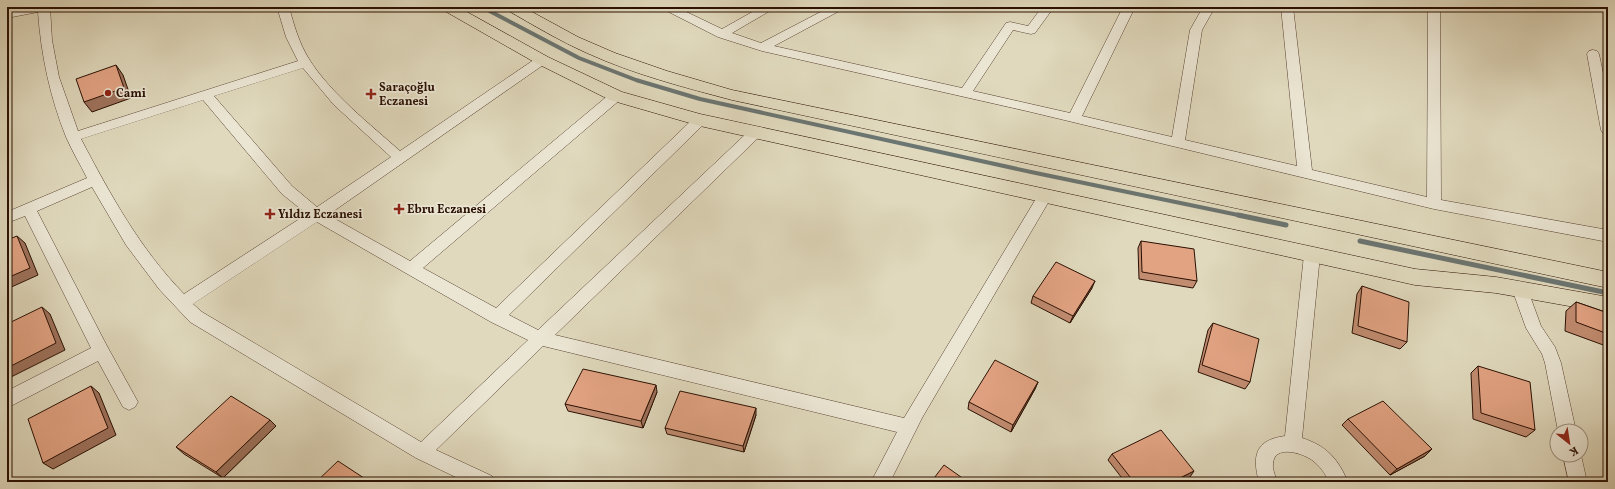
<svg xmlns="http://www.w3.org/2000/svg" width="1615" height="489" font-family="Vollkorn,serif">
	<rect width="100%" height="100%" fill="#e0d9bd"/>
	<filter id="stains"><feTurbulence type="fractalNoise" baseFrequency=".005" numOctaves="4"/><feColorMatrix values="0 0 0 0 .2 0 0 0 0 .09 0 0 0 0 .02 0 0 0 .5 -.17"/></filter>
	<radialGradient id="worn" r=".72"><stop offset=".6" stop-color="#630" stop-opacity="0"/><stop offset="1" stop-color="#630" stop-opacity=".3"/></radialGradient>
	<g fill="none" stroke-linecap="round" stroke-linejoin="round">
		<polyline stroke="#6b7571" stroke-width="4" points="482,7 579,58 636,80 700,99 1031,172 1243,216"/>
		<g stroke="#6b7571" stroke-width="5">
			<polyline points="1238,215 1286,225"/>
			<polyline points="1360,241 1608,293"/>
		</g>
		<defs>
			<g id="minor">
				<path d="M26,7H50L52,40L59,77L78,131L298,61L286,37L277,7H289C294,25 299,43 309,59C331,94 370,124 400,151L538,57H546L548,60L546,63L328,215L410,261L611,93L616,92L621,93L622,96L621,99L423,268L496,308L695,117L700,116L705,117L707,120L705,123L509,315L538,330L750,130L755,128L760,130L762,133L760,136L555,335L904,418L1040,192L1045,191L1050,192L1052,196L922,418L890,482H871L897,432L543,346L436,450L492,476L494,482H466L416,458L190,322L159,289L126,245L92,187L37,211L107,346L138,402L135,407L129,410L123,407L98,361L7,408V391L91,348L25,216L7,223V212L87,178C80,164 72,151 66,137C50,97 41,55 38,12L7,18V10ZM303,68L334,105L391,157L317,207L292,186L214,96ZM203,100L282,194L307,214L184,294C140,249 110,194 81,139ZM317,222L491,322L528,340L421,442L202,312L193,304Z"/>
				<polygon points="661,7 676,7 722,29 761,7 775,7 773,9 732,33 761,43 830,7 845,7 843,9 774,46 962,88 1006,23 1010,22 1028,26 1042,7 1054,7 1035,33 1031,34 1013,30 973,91 1070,113 1123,7 1135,7 1082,116 1172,137 1190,30 1203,7 1215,7 1202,30 1185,140 1297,166 1281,7 1293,7 1312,170 1427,197 1428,7 1440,7 1441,200 1608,230 1608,242 1434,209 1031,112 762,51 718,37 663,9"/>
				<polygon points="1593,50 1597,51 1599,54 1608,97 1608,135 1603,133 1601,130 1587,54 1589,51"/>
				<path d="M1312,249L1317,251L1320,255L1302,438C1327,446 1338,459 1348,482H1329C1325,473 1320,466 1312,460C1302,453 1274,444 1273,464C1272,469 1276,477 1277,482H1259C1252,456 1255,440 1285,436L1304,255L1307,251Z"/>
				<polygon points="1520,283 1526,285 1541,326 1555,347 1561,363 1576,431 1558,431 1545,363 1542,354 1526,328 1512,289 1514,285"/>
				<polygon points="1563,455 1581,455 1587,482 1569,482"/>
			</g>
			<g id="major">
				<polygon points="441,7 458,7 548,57 622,92 700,114 1415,269 1496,277 1608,297 1608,313 1496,293 1415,285 700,126 610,100 536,63 443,10"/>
				<path d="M505,7H523L578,37L615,53L667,71L732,90L1608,272V288L732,100C683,87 633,74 587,53C560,41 533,25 507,10Z"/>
			</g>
		</defs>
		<use href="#minor" stroke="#584232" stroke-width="1"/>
		<use href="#major" stroke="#2a1003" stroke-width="1"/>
		<use href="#minor" fill="#ebe6d4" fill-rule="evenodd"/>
		<use href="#major" fill="#e0d9bd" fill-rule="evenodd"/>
	</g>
	<g fill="#c28c71" stroke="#2a1003">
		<polygon points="1141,241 1197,281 1193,288 1139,279 1138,248"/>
		<polygon points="1362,286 1407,342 1400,349 1352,333 1357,294"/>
		<polygon points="1092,288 1070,323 1031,303 1033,296"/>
		<polygon points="1576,302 1608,313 1608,344 1606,346 1565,331 1566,311"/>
		<polygon points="1213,323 1250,382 1245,389 1198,372 1208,330"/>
		<polygon points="1478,366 1535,430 1526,437 1473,419 1471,373"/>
		<polygon points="1038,382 1035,389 1011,432 968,409 969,402"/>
		<polygon points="657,392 643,428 568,411 565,404"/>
		<polygon points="756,415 744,452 667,434 665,428"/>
		<polygon points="1348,419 1432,449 1425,456 1390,475 1342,425"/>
		<polygon points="276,426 223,478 184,454 176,447"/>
		<polygon points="1112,454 1190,477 1179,482 1125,482 1108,460"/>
	</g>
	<g fill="#9e725c" stroke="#2a1003">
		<polygon points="116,65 123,75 131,98 92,112 84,102"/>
		<polygon points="17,236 25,243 38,275 7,289 7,278"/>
		<polygon points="1095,281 1092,288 1070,323 1073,316"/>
		<polygon points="42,307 50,314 65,350 7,379 7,368"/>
		<polygon points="1038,382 1035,389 1011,432 1013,425"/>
		<polygon points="656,385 657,392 643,428 641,421"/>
		<polygon points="91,386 99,393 116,435 53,469 43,463"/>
		<polygon points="756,408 756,415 744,452 743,446"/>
		<polygon points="270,420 276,426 223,478 216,472"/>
		<polygon points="1432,449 1425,456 1390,475 1397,469"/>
		<polygon points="1194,471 1190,477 1179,482 1172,482"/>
	</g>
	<g fill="#e2a383" stroke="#2a1003">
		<polygon points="116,65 124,88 84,102 76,79"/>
		<polygon points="17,236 30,268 7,278 7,240"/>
		<polygon points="1141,241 1194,249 1197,281 1142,272"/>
		<polygon points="1056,262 1095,281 1073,316 1033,296"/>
		<polygon points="1362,286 1409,302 1407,342 1358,326"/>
		<polygon points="1576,302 1608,313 1608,334 1576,322"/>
		<polygon points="42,307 56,343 7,368 7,324"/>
		<polygon points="1213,323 1259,339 1250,382 1202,365"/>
		<polygon points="995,360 1038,382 1013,425 969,402"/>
		<polygon points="1478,366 1530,382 1535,430 1481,413"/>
		<polygon points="583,369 656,385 641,421 565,404"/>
		<polygon points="91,386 108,428 43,463 28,419"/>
		<polygon points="680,391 756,408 743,446 665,428"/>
		<polygon points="231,396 270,420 216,472 176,447"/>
		<polygon points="1383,401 1432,449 1397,469 1348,419"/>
		<polygon points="1161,430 1194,471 1172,482 1134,482 1112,454"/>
		<polygon points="338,461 370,482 316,482"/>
		<polygon points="944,465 968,482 931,482"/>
	</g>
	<g fill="#8f2418" stroke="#ebe6d4" stroke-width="1.5">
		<circle cx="108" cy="93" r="4"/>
		<path d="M369 88h4v4h4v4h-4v4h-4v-4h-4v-4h4z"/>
		<path d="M397 203h4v4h4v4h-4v4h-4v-4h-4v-4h4z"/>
		<path d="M268 208h4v4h4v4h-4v4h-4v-4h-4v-4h4z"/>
	</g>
	<g text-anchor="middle" stroke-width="3.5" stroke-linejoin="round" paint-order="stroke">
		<g font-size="12" font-weight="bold" fill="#2a1003" stroke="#ebe6d4" text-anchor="start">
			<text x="379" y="91">Saraçoğlu<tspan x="379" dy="14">Eczanesi</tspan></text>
			<text x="116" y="97">Cami</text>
			<text x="407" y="213">Ebru Eczanesi</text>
			<text x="278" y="218">Yıldız Eczanesi</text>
		</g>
	</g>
	<rect width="1615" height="489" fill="none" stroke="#e0d9bd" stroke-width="24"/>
	<rect x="8" y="8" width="1599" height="473" fill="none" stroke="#2a1003" stroke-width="2"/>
	<rect x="12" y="12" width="1591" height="465" fill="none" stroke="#2a1003"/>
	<g transform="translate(1569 443) rotate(150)"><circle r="19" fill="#ebe6d4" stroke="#9e9080"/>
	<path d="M0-3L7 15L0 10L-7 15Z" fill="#8f2418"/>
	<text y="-6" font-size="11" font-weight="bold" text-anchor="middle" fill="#2a1003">K</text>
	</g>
	<rect width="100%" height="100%" filter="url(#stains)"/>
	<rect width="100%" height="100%" fill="url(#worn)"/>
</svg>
